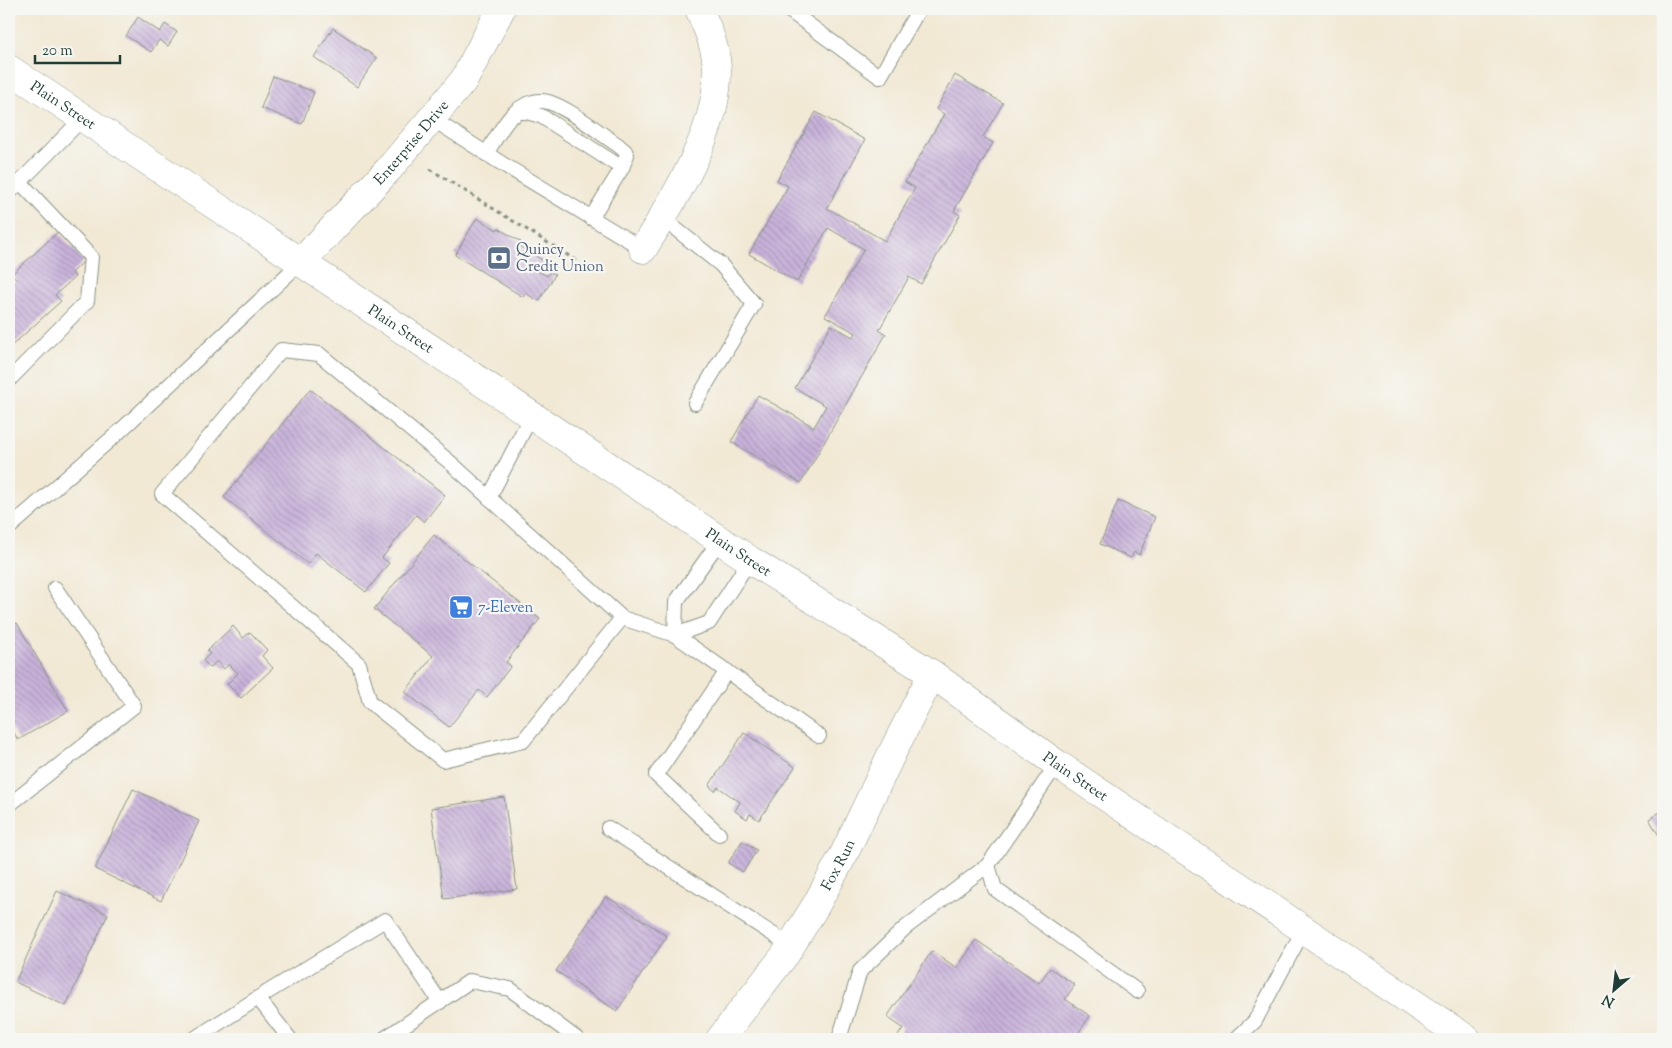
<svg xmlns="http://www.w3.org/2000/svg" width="1672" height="1048" font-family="'Sorts Mill Goudy',serif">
	<defs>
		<pattern id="building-back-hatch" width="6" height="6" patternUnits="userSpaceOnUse" patternTransform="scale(1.25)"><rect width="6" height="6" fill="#c9b2db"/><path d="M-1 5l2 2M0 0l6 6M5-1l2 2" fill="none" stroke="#a392b2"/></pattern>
	</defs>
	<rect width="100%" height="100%" fill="#f6f6f2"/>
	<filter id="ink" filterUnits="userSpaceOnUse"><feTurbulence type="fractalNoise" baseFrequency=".02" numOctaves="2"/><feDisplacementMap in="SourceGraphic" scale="10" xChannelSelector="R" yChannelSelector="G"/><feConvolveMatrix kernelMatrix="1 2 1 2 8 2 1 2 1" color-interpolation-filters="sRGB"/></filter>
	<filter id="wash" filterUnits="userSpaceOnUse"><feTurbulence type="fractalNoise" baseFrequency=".0096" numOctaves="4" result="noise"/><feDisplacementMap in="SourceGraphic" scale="20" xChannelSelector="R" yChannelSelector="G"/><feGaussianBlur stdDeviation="1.12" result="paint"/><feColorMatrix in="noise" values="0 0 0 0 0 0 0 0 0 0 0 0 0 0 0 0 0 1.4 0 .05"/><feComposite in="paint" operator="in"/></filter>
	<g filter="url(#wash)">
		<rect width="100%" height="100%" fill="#f2e9d5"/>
		<g id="blocks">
			<g fill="url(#building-back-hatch)">
				<polygon points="138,17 160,32 165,24 177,32 168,46 159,40 151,52 126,36"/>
				<polygon points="333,28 377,58 357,87 314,57"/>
				<polygon points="955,75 1003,103 983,137 993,143 954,211 960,215 921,284 909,277 879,330 886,334 801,483 731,442 758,395 814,427 826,406 795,388 831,325 853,337 856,333 825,316 864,249 828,228 797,282 749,254 788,186 777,180 816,112 865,140 827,208 885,241 915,188 905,182 944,114 936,109"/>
				<polygon points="273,76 314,92 302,124 261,108"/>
				<polygon points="477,218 497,230 498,228 521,242 519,246 544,261 538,271 547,276 550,271 555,275 539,301 525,293 523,297 455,255"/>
				<polygon points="58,232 84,261 72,273 75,277 55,295 61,301 9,348 9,287 17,280 12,274"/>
				<polygon points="310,389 445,495 424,522 416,515 382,558 389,563 366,592 316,553 308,564 224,497"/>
				<polygon points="1118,501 1155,517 1139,555 1134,552 1131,558 1100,544"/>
				<polygon points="434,535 540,619 506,662 511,666 487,697 479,690 449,727 405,692 433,656 374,609"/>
				<polygon points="17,623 68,711 18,740 9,724 9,627"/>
				<polygon points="233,626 243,638 250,632 267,650 262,656 273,668 241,698 227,684 238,673 229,664 224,669 217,661 210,668 203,660 210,654 207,651"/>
				<polygon points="744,733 795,767 759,820 750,814 747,819 735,811 740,802 718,787 715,791 709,786"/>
				<polygon points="133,789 199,821 161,901 95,869"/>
				<polygon points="504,797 517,889 444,899 431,808"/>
				<polygon points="1663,810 1663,842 1649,819"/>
				<polygon points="742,841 757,850 743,872 728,863"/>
				<polygon points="57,891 108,914 66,1006 15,982"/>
				<polygon points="606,896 667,936 617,1011 556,971"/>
				<polygon points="976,940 1039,983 1050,968 1075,985 1065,999 1090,1016 1074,1039 896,1039 903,1028 887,1017 932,951 957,968"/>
			</g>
		</g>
	</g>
	<g filter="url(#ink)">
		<use href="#blocks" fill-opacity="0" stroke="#889384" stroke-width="1"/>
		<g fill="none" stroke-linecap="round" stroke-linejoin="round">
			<defs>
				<g id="lane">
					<polyline points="785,9 790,11 880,77 919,9"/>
					<polyline points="515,115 519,112 526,112 541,116 622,168"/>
					<polyline points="431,118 501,163 643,249"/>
					<path d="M486,154C495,140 503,124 514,113C521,106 533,100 542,101C560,101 601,134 618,145L625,151L627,155L622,168L591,218"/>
					<polyline points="9,193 83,118"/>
					<polyline points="662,218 721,265 754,304 695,403"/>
					<polyline points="9,380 87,301 91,257 20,182"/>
					<polyline points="489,498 532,414"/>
					<polyline points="9,528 119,432 300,263"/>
					<polyline points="622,618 523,741 443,760 370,702 359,664 162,494 281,350 319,354 452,464 622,618 675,635 819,736"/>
					<polyline points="675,635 709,623 750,560"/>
					<polyline points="675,635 676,602 720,540"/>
					<polyline points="9,805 134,706 55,588"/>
					<polyline points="608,828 791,946"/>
					<polyline points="719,834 656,775 727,671"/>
					<polyline points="988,865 995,889 1137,991"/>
					<polyline points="258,998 290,1039"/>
					<polyline points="194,1039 258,998 385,920 440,1002"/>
					<polyline points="384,1039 470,981 510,989 577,1039"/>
					<polyline points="839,1039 860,971 905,928 988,865 1057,764"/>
					<polyline points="1236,1039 1255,1021 1304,929"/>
				</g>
				<g id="street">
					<path d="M643,249C673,201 717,132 717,75C718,52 708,29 699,9"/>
					<path id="s1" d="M720,1039L785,955L816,905L844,854L892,753L932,674"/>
				</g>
				<g id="secondary">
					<path id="s2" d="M300,263L388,170L464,80L501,9"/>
				</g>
				<g id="primary">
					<path id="s3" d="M9,69L750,560L932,674L1057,764L1467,1039"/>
				</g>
			</defs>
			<use href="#lane" stroke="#889384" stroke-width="16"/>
			<use href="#street" stroke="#889384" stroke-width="29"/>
			<use href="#secondary" stroke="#889384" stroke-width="29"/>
			<use href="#primary" stroke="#889384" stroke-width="29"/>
			<polyline stroke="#889384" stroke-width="3" stroke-dasharray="4 4" stroke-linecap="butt" points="430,169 577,261"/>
			<use href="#lane" stroke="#fff" stroke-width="14"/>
			<use href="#street" stroke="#fff" stroke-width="28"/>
			<use href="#secondary" stroke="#fff" stroke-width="28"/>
			<use href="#primary" stroke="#fff" stroke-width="28"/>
		</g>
	</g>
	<defs>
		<symbol id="bank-square" viewBox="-11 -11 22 22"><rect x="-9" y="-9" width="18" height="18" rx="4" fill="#5c6f8a" stroke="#f6f6f2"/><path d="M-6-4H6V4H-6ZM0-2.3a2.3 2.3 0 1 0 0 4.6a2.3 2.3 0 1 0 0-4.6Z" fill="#fff"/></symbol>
		<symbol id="supermarket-square" viewBox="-11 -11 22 22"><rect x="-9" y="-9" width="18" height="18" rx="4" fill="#3f7fe0" stroke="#f6f6f2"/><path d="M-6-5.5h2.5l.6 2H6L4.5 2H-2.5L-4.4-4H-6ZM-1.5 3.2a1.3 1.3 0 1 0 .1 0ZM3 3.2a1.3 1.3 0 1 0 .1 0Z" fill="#fff"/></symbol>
	</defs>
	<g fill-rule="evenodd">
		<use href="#bank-square" x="485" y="244" width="28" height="28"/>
		<use href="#supermarket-square" x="447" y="593" width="28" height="28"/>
	</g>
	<g text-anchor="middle" stroke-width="4.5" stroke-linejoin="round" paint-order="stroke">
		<g font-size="15" fill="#1f3d34" stroke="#f6f6f2">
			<text dy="5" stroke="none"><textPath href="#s3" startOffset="65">Plain Street</textPath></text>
			<text dy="5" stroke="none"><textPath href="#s2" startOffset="164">Enterprise Drive</textPath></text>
			<text dy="5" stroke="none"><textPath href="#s3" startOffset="470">Plain Street</textPath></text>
			<text dy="5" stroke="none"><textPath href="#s3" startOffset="875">Plain Street</textPath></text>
			<text dy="5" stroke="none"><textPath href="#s3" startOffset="1280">Plain Street</textPath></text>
			<text dy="5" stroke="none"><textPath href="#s1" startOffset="211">Fox Run</textPath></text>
		</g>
		<g font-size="15" fill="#4e5e75" stroke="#f6f6f2" text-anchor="start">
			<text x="516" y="254">Quincy<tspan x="516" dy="17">Credit Union</tspan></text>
		</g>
		<g font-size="15" fill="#366cbe" stroke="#f6f6f2" text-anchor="start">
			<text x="478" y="612">7-Eleven</text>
		</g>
	</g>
	<rect width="1672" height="1048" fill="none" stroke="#f6f6f2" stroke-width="30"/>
	<g transform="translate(1614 990) rotate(208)" stroke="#f6f6f2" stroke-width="4" paint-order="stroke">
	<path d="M0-4L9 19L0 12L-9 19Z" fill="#1f3d34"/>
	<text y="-8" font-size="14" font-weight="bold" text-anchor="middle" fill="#1f3d34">N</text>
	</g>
	<path d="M35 55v8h85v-8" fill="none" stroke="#1f3d34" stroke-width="2.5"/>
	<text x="42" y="55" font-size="15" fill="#1f3d34" stroke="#f6f6f2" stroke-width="4" paint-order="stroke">20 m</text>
</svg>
